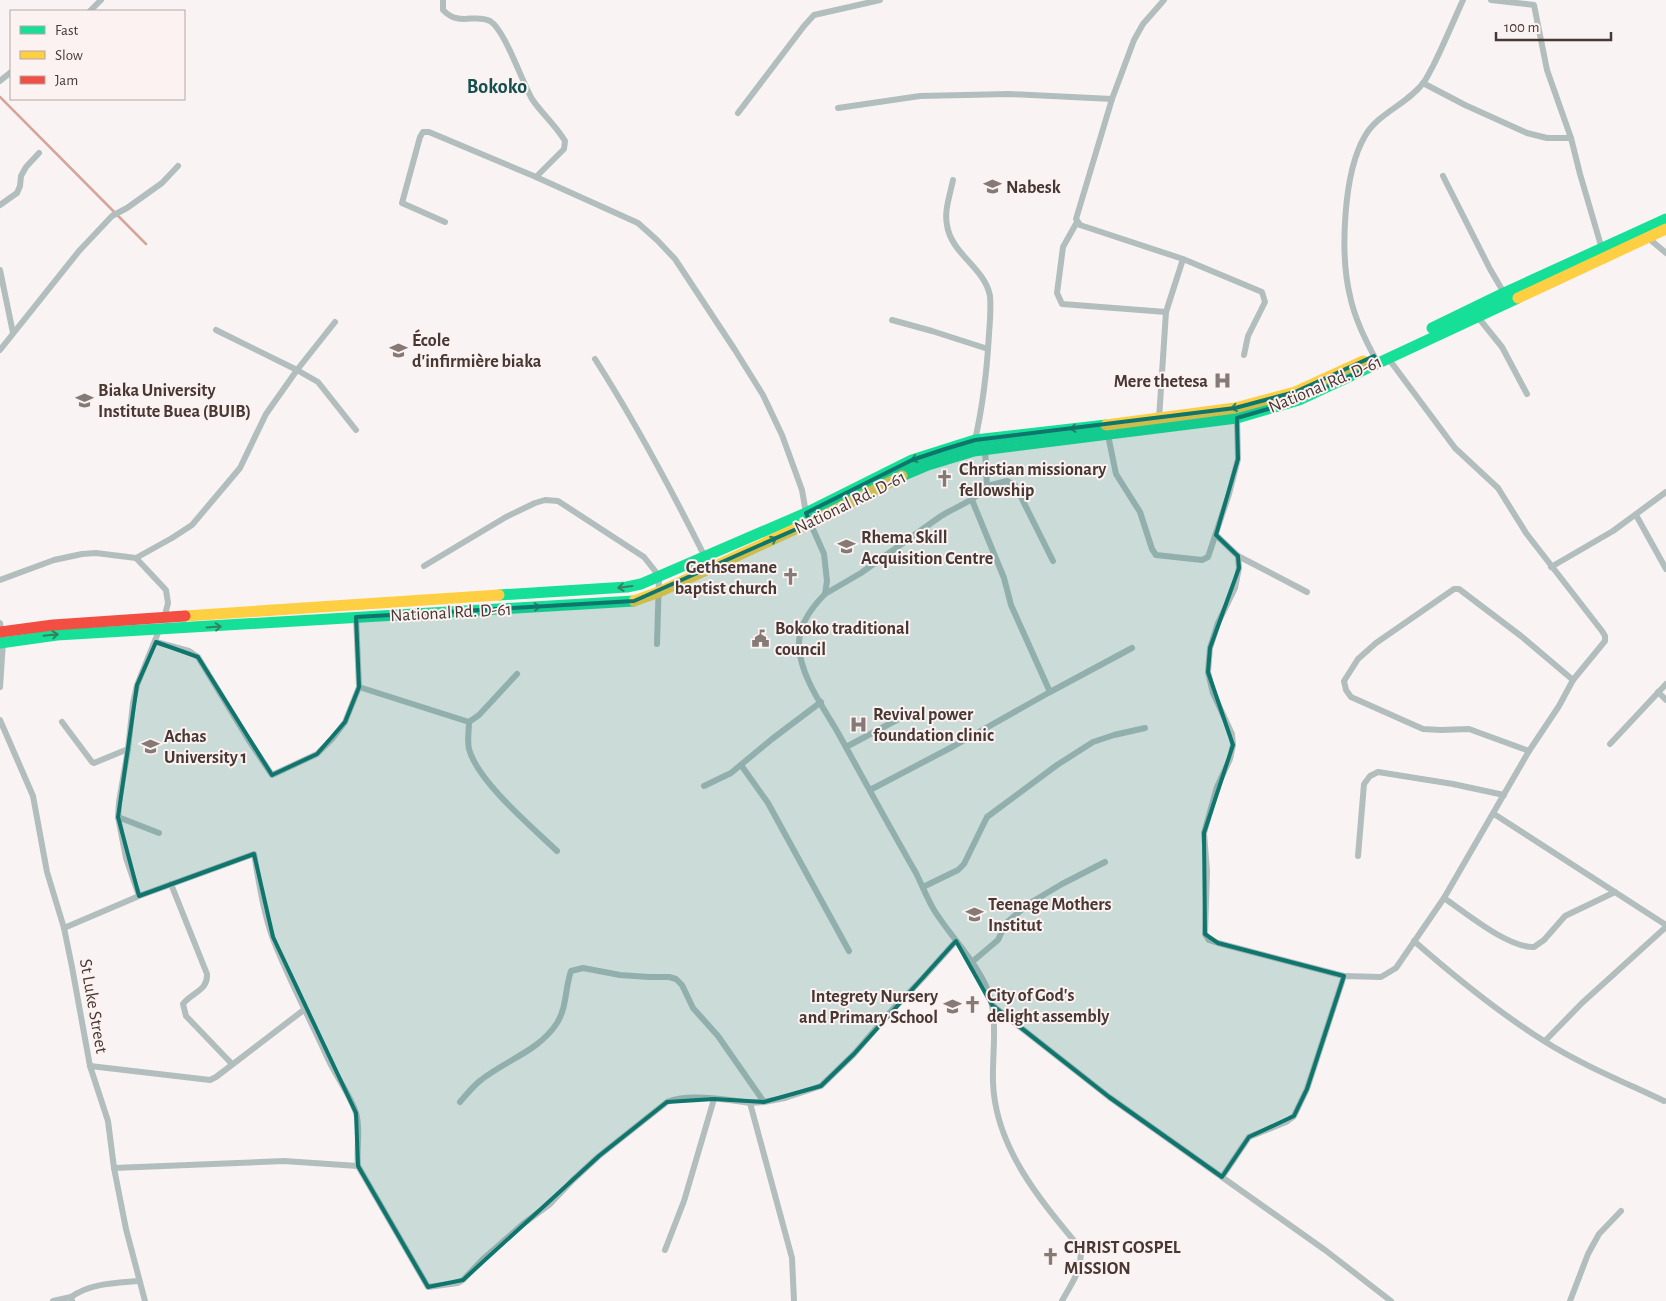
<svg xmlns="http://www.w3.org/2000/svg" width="1666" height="1301" font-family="'Alegreya Sans',sans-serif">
	<rect width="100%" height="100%" fill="#f9f4f3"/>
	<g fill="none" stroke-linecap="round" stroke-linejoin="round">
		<polyline stroke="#d7a499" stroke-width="2.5" points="0,97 146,244"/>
		<g stroke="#b2bebd" stroke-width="6">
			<path d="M443,0V10C459,27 475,13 490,21C505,30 522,82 532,99C542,114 555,124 565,141L564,149L536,177"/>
			<polyline points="1491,0 1534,5 1547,70 1571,138"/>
			<polyline points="90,11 101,0"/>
			<polyline points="0,81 11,72"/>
			<polyline points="1423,83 1465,105 1527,133 1547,138 1571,138 1580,174 1602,249"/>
			<polyline points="838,108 920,96 1009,94 1112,99"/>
			<polyline points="738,113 804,26 814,15 880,0"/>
			<polyline points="1443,176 1490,269 1504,293"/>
			<path d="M953,180C950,195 944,211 947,225C951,254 985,268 990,296C991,308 990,322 989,334C987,370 983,405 975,440"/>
			<polyline points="0,205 17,193 20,186 21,176 26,167 39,153"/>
			<path d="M445,222L402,203L420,137L423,132H429L536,177L638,223L657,240L675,259L735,350L763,395L782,435L802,490L806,513L824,554L827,581L825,594C811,608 798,625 799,646C800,675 823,707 837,731C863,778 889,826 916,873C922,885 927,898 934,910C951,937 974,959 987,988C999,1017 992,1051 993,1082C995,1147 1040,1200 1080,1248C1084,1268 1071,1284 1062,1301"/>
			<polyline points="1077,222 1063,247 1057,293 1062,304 1166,312"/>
			<polyline points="1647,237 1666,253"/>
			<polyline points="1183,259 1262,292 1265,302 1248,336 1244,355"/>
			<polyline points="0,270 13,333"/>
			<polyline points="1477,316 1502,347 1527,394"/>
			<polyline points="892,320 932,331 988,349"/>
			<polyline points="216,330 297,370 318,382 356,430"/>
			<polyline points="0,350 79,251 112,216 127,208 162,183 178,166"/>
			<path d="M595,359C636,423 671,489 705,557"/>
			<path d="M1378,363C1366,342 1355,320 1350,296C1340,255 1343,173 1365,136C1378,113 1408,104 1424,82C1427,78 1430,71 1433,66C1444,44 1453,22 1463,0"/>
			<polyline points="1159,419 1166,312 1183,259 1080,225 1076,219 1112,99 1134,40 1143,24 1164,0"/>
			<polyline points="1108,435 1116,474 1140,512 1152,549 1156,555 1202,560 1208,557 1229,494 1238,459 1237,418"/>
			<polyline points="987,486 1007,481 1015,485 1053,561"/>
			<polyline points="1636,515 1666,569"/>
			<polyline points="1216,535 1238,556 1239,568 1235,588 1218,623 1210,648 1208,672 1213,693 1232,734 1233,745 1230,759 1217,787 1204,833 1207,871 1205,934 1209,940 1218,943 1344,976"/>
			<polyline points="1238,556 1307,592"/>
			<polyline points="136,558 172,538 192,525 240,468 266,414 297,370 335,322"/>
			<polyline points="424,566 506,517 535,503 545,500 558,501 644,557 659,576 657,644"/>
			<polyline points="1551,567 1613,531 1666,492"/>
			<polyline points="0,580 54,560 82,554 96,553 136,558 166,590 168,603 164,619"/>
			<path d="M825,594L861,573L941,516C957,506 975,501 987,486L985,450"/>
			<polyline points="0,623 3,642 0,687"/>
			<path d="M160,628L137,685L133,703L128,749L119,802L118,817L126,858L139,896L254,854C259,882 263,911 273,939C289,980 310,1019 328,1059C336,1076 351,1097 356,1113C361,1129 356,1149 358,1166L428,1287L458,1283L463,1280L482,1260L523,1224L550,1204L573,1180L599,1156L667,1102C687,1093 729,1100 750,1103"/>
			<polyline points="156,642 189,651 198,657 248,739 272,775 317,754 332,739 345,722 359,687 356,617"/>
			<polyline points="359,687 469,722 479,715 517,674"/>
			<polyline points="1050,692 1132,648"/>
			<polyline points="1658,692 1666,700"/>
			<polyline points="0,720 33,796 47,872 64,928 72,967 90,1066 108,1121 114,1168 126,1229 145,1301"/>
			<polyline points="62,722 92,762 94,763 128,749"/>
			<path d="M469,722C469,730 467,741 469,749C478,782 532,827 557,851"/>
			<polyline points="1610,744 1666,684"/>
			<polyline points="846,747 910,713"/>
			<polyline points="1529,751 1469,729 1441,730 1423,729 1351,697 1346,690 1344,681 1358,659 1376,643 1454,589 1459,589 1521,636 1573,680"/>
			<polyline points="741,765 768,803 849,951"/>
			<polyline points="704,786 731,773 772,739 821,702"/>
			<polyline points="870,790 954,746 1050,692 1011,605 1004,578 972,500"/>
			<polyline points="1494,814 1666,925"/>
			<polyline points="118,817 159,833"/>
			<polyline points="1358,856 1364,784 1370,776 1378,772 1453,784 1504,795"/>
			<path d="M171,884L207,974C208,991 192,992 183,1004L186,1016L232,1064"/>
			<polyline points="923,887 958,870 964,864 987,817 1057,765 1093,742 1114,735 1145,728"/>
			<path d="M1444,898C1466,913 1508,948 1534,947L1544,940L1565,916L1615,892"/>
			<polyline points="64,928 139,896"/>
			<path d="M1414,941C1455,977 1498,1012 1544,1041C1582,1065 1624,1082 1664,1101"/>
			<polyline points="972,962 998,940 1006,923 1030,903 1062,884 1105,862"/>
			<polyline points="992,1005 1109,1097 1325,1250 1391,1301"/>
			<polyline points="1545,1041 1582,1003 1666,927"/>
			<polyline points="90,1066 210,1080 216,1077 305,1009"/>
			<path d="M460,1102C467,1094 473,1086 481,1080C506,1060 539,1051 557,1023C567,1007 565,988 571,971L583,968L620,975L649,977H669L676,979L682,985L693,1008L718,1036L764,1102"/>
			<polyline points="114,1168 284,1161 358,1166"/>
			<polyline points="1222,1177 1249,1137 1286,1122 1294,1116 1307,1089 1344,976 1381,977 1396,968 1444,898 1529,751 1559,706 1573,680 1605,641 1605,636 1602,631 1526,533 1498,488 1455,448 1388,358"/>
			<polyline points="665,1250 684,1201 714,1099"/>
			<polyline points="53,1301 71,1297"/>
			<path d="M72,1301L71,1297C91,1283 115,1283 138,1281"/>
			<polyline points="794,1301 792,1258 750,1103 764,1102 785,1098 821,1086 854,1054 893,1009 923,978 956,941"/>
			<polyline points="1570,1301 1588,1254 1599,1234 1621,1211"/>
		</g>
		<g stroke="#16e098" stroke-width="11">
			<polyline points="1432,328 1504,293 1666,219"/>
			<polyline points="902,476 928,465 974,451 1237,418 1299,400 1518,298"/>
			<polyline points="499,595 627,587 641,584 806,513 912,460 975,440 1106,425"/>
			<polyline points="0,643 57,635 634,601"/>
		</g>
		<g stroke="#ffcf43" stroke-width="11">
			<polyline points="1518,298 1666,229"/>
			<polyline points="1106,425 1235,408 1295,392 1363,361"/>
			<polyline points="634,601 659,592 819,518 902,476"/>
			<polyline points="185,616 499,595"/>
		</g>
		<polyline stroke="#f24e42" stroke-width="11" points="0,632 53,625 185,616"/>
	</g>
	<defs><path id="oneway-shaft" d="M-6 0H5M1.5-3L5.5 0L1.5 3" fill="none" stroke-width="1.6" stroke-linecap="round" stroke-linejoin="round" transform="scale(1.25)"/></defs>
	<g stroke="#328461">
		<use href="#oneway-shaft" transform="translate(1238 407) rotate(168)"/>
		<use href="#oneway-shaft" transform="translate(1077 428) rotate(174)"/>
		<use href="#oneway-shaft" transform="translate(918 458) rotate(160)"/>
		<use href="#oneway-shaft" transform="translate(770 541) rotate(-25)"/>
		<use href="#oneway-shaft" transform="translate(625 587) rotate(173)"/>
		<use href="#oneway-shaft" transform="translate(533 607) rotate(-3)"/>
		<use href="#oneway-shaft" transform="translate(214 627) rotate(-4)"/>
		<use href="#oneway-shaft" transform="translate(51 635) rotate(-6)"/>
	</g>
	<path fill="#0f766e" fill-opacity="0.2" stroke="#0f766e" stroke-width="4" stroke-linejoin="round" d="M1374,356L1378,363L1299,400L1237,418L1238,459L1216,535L1238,556L1239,568L1210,648L1208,672L1233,745L1204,833L1205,934L1218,943L1344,976L1307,1089L1294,1116L1249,1137L1222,1177L1109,1097L992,1005L956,941L854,1054L821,1086L764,1102L714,1099L667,1102L599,1156L463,1280L428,1287L358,1166L356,1113L273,937L254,854L139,896L118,817L137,685L156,642L198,657L272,775L317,754L345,722L359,687L356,617L634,601L810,523L806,513L912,460L945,449L975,440L1235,408L1295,392Z"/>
	<defs>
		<symbol id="school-bare" viewBox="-9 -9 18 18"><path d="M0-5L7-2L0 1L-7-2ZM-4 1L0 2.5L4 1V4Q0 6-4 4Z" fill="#867a77" stroke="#fbf2f1" stroke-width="2.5" paint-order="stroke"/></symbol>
		<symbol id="university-bare" viewBox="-9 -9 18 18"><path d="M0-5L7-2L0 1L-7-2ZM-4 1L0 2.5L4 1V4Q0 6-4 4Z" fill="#867a77" stroke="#fbf2f1" stroke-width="2.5" paint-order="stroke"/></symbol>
		<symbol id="hospital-bare" viewBox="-9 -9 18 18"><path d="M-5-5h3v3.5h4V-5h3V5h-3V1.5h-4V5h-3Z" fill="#867a77" stroke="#fbf2f1" stroke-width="2.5" paint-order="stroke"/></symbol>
		<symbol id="church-bare" viewBox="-9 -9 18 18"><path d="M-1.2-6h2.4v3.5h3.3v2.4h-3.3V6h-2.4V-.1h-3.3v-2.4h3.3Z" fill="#867a77" stroke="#fbf2f1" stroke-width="2.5" paint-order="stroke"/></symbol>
		<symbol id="civic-bare" viewBox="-9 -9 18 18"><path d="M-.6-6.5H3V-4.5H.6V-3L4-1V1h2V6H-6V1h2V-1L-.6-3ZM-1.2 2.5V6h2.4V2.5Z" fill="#867a77" stroke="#fbf2f1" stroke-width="2.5" paint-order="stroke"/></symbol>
	</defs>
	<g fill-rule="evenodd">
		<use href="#school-bare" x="980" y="174" width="25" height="25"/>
		<use href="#university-bare" x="386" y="338" width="25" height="25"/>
		<use href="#hospital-bare" x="1210" y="368" width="25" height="25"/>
		<use href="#university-bare" x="72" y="388" width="25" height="25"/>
		<use href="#church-bare" x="932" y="466" width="25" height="25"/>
		<use href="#university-bare" x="834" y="534" width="25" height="25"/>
		<use href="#church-bare" x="778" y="564" width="25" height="25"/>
		<use href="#civic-bare" x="748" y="626" width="25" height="25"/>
		<use href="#hospital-bare" x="846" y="712" width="25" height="25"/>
		<use href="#school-bare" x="138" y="734" width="25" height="25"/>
		<use href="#school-bare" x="962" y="902" width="25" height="25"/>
		<use href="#church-bare" x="960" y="992" width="25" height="25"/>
		<use href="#school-bare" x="940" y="994" width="25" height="25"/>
		<use href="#church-bare" x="1038" y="1244" width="25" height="25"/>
	</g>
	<g text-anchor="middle" stroke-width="4" stroke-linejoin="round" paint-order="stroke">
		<g font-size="18" font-weight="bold" fill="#483834" stroke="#fbf2f1" text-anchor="start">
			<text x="1006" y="193">Nabesk</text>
			<text x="412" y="346">École<tspan x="412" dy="21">d'infirmière biaka</tspan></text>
			<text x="1208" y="387" text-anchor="end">Mere thetesa</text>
			<text x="98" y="396">Biaka University<tspan x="98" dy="21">Institute Buea (BUIB)</tspan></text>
			<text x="959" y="475">Christian missionary<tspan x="959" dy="21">fellowship</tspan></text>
			<text x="861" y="543">Rhema Skill<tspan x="861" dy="21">Acquisition Centre</tspan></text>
			<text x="777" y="573" text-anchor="end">Gethsemane<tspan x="777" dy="21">baptist church</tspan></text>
			<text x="775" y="634">Bokoko traditional<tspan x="775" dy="21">council</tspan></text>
			<text x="873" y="720">Revival power<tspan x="873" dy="21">foundation clinic</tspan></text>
			<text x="164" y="742">Achas<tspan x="164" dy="21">University 1</tspan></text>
			<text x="988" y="910">Teenage Mothers<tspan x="988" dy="21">Institut</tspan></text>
			<text x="987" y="1001">City of God's<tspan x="987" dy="21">delight assembly</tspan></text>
			<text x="938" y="1002" text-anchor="end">Integrety Nursery<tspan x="938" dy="21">and Primary School</tspan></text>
			<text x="1064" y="1253">CHRIST GOSPEL<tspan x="1064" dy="21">MISSION</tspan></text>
		</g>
		<g font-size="18" fill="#483834" stroke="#fbf2f1">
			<text transform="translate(1325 384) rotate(-23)" y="6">National Rd. D-61</text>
			<text transform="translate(850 502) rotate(-26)" y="6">National Rd. D-61</text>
			<text transform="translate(451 612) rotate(-3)" y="6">National Rd. D-61</text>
			<text transform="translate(94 1006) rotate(80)" y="6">St Luke Street</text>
		</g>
		<g font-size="20" font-weight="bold" fill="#14504d" stroke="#fbf2f1">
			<text x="497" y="93">Bokoko</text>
		</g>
	</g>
	<rect x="10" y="10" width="175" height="90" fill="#fbf2f1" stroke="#b3a8a5"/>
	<rect x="20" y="26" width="25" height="8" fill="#16e098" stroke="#b3a8a5"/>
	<text x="55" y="35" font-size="15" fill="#483834">Fast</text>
	<rect x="20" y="51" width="25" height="8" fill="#ffcf43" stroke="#b3a8a5"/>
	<text x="55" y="60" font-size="15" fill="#483834">Slow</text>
	<rect x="20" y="76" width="25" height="8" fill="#f24e42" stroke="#b3a8a5"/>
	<text x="55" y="85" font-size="15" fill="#483834">Jam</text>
	<path d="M1496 32v8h115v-8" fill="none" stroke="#483834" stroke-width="2.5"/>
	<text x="1504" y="32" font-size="15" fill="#483834" stroke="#fbf2f1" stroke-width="4" paint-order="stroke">100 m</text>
</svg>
